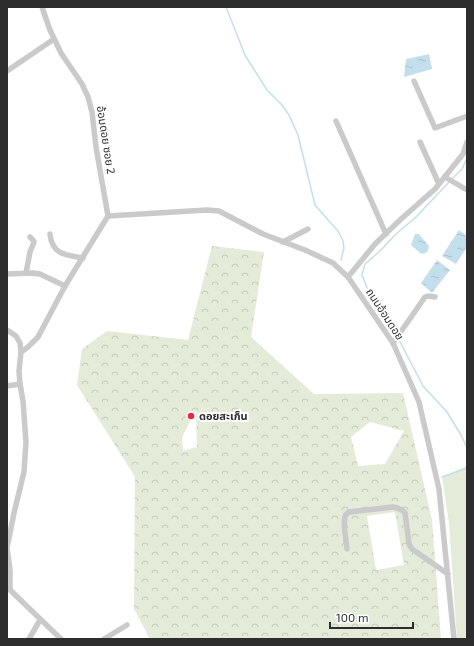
<svg xmlns="http://www.w3.org/2000/svg" width="474" height="646" font-family="'Exo 2','Noto Sans Thai',sans-serif">
	<defs>
		<pattern id="forest-crowns" width="20" height="18" patternUnits="userSpaceOnUse"><rect width="20" height="18" fill="#e4ebd9"/><path d="M2 6a3 3 0 1 1 6 0M12 15a3 3 0 1 1 6 0" fill="none" stroke="#c4cabb"/></pattern>
		<pattern id="water-ripples" width="26" height="14" patternUnits="userSpaceOnUse"><rect width="26" height="14" fill="#c4dfec"/><path d="M2 4q2-2 4 0t4 0M15 11q2-2 4 0t4 0" fill="none" stroke="#a9c0cb"/></pattern>
	</defs>
	<rect width="100%" height="100%" fill="#fff"/>
	<polygon fill="#e4ebd9" points="467,466 467,639 457,639 449,523 442,477"/>
	<path fill="url(#forest-crowns)" fill-rule="evenodd" d="M212,246L264,252L251,337L314,394L403,393L432,520L441,639H150L134,609L135,477L77,385L82,349L107,331L188,340ZM196,410L197,447L183,451L182,437ZM370,422L404,431L385,464L358,466L351,437ZM395,512L404,565L376,570L367,516Z"/>
	<g fill="url(#water-ripples)">
		<polygon points="429,54 432,69 404,77 406,59"/>
		<polygon points="459,230 467,236 467,247 456,264 442,256"/>
		<polygon points="415,234 419,234 429,246 428,251 424,254 420,253 411,245"/>
		<polygon points="437,260 450,270 432,293 421,283"/>
	</g>
	<g fill="none" stroke-linecap="round" stroke-linejoin="round">
		<g stroke="#c4dfec" stroke-width="1.5">
			<polyline points="226,7 245,55 267,90 282,105 289,115 298,135 315,205 329,221 338,231 343,241 344,248 341,260"/>
			<polyline points="452,179 462,169 467,158"/>
			<polyline points="396,335 393,328 368,290 362,275 365,264 380,251 395,235 416,217 449,182"/>
			<polyline points="398,338 423,386 447,412 461,435 467,448"/>
			<polyline points="442,477 467,468"/>
		</g>
		<g stroke="#cacaca" stroke-width="5.5">
			<polyline points="42,7 50,30 61,53 82,84 88,97 92,112 96,147 108,216"/>
			<polyline points="7,71 54,39"/>
			<polyline points="414,81 435,128 467,116"/>
			<polyline points="336,121 386,234"/>
			<polyline points="420,142 439,184"/>
			<polyline points="445,177 467,190"/>
			<polyline points="108,216 207,210 219,211 263,234 305,250 333,263 348,277 393,343 419,402 439,489 454,639"/>
			<path d="M50,234C52,255 66,255 83,258"/>
			<polyline points="283,242 308,229"/>
			<polyline points="26,273 30,252 34,242 33,240 30,237"/>
			<polyline points="7,274 33,273 40,274 65,286"/>
			<polyline points="348,277 375,244 401,219 435,189 463,154 467,142"/>
			<polyline points="7,330 16,336 20,343 21,352 19,371 20,384 23,401 26,442 24,472 14,513 7,548 10,570 10,589"/>
			<polyline points="393,343 425,297 428,296 435,297"/>
			<polyline points="21,352 28,347 38,337 65,286 108,216"/>
			<polyline points="7,386 20,384"/>
			<path d="M347,549C346,541 343,523 345,517C345,514 347,514 349,512L393,507C398,508 402,509 405,513L409,544L412,549L448,574"/>
			<polyline points="8,588 61,639"/>
			<polyline points="29,639 40,620"/>
			<polyline points="104,639 127,625"/>
		</g>
	</g>
	<circle fill="#eb2844" stroke="#fff" stroke-width="1.5" cx="191" cy="416" r="4"/>
	<g text-anchor="middle" stroke-width="4" stroke-linejoin="round" paint-order="stroke">
		<g font-size="11" fill="#2d2d2d" stroke="#fff">
			<text transform="translate(106 140) rotate(81)" y="4">อ้อมดอย ซอย 2</text>
			<text transform="translate(385 314) rotate(57)" y="4">ถนนอ้อมดอย</text>
		</g>
		<g font-size="11" font-weight="bold" fill="#2d2d2d" stroke="#fff" text-anchor="start">
			<text x="199" y="420">ดอยสะเก็น</text>
		</g>
	</g>
	<rect width="474" height="646" fill="none" stroke="#2d2d2d" stroke-width="16"/>
	<path d="M330 622v6h83v-6" fill="none" stroke="#2d2d2d" stroke-width="2"/>
	<text x="336" y="622" font-size="12" fill="#2d2d2d" stroke="#ffffff" stroke-width="3" paint-order="stroke">100 m</text>
</svg>
